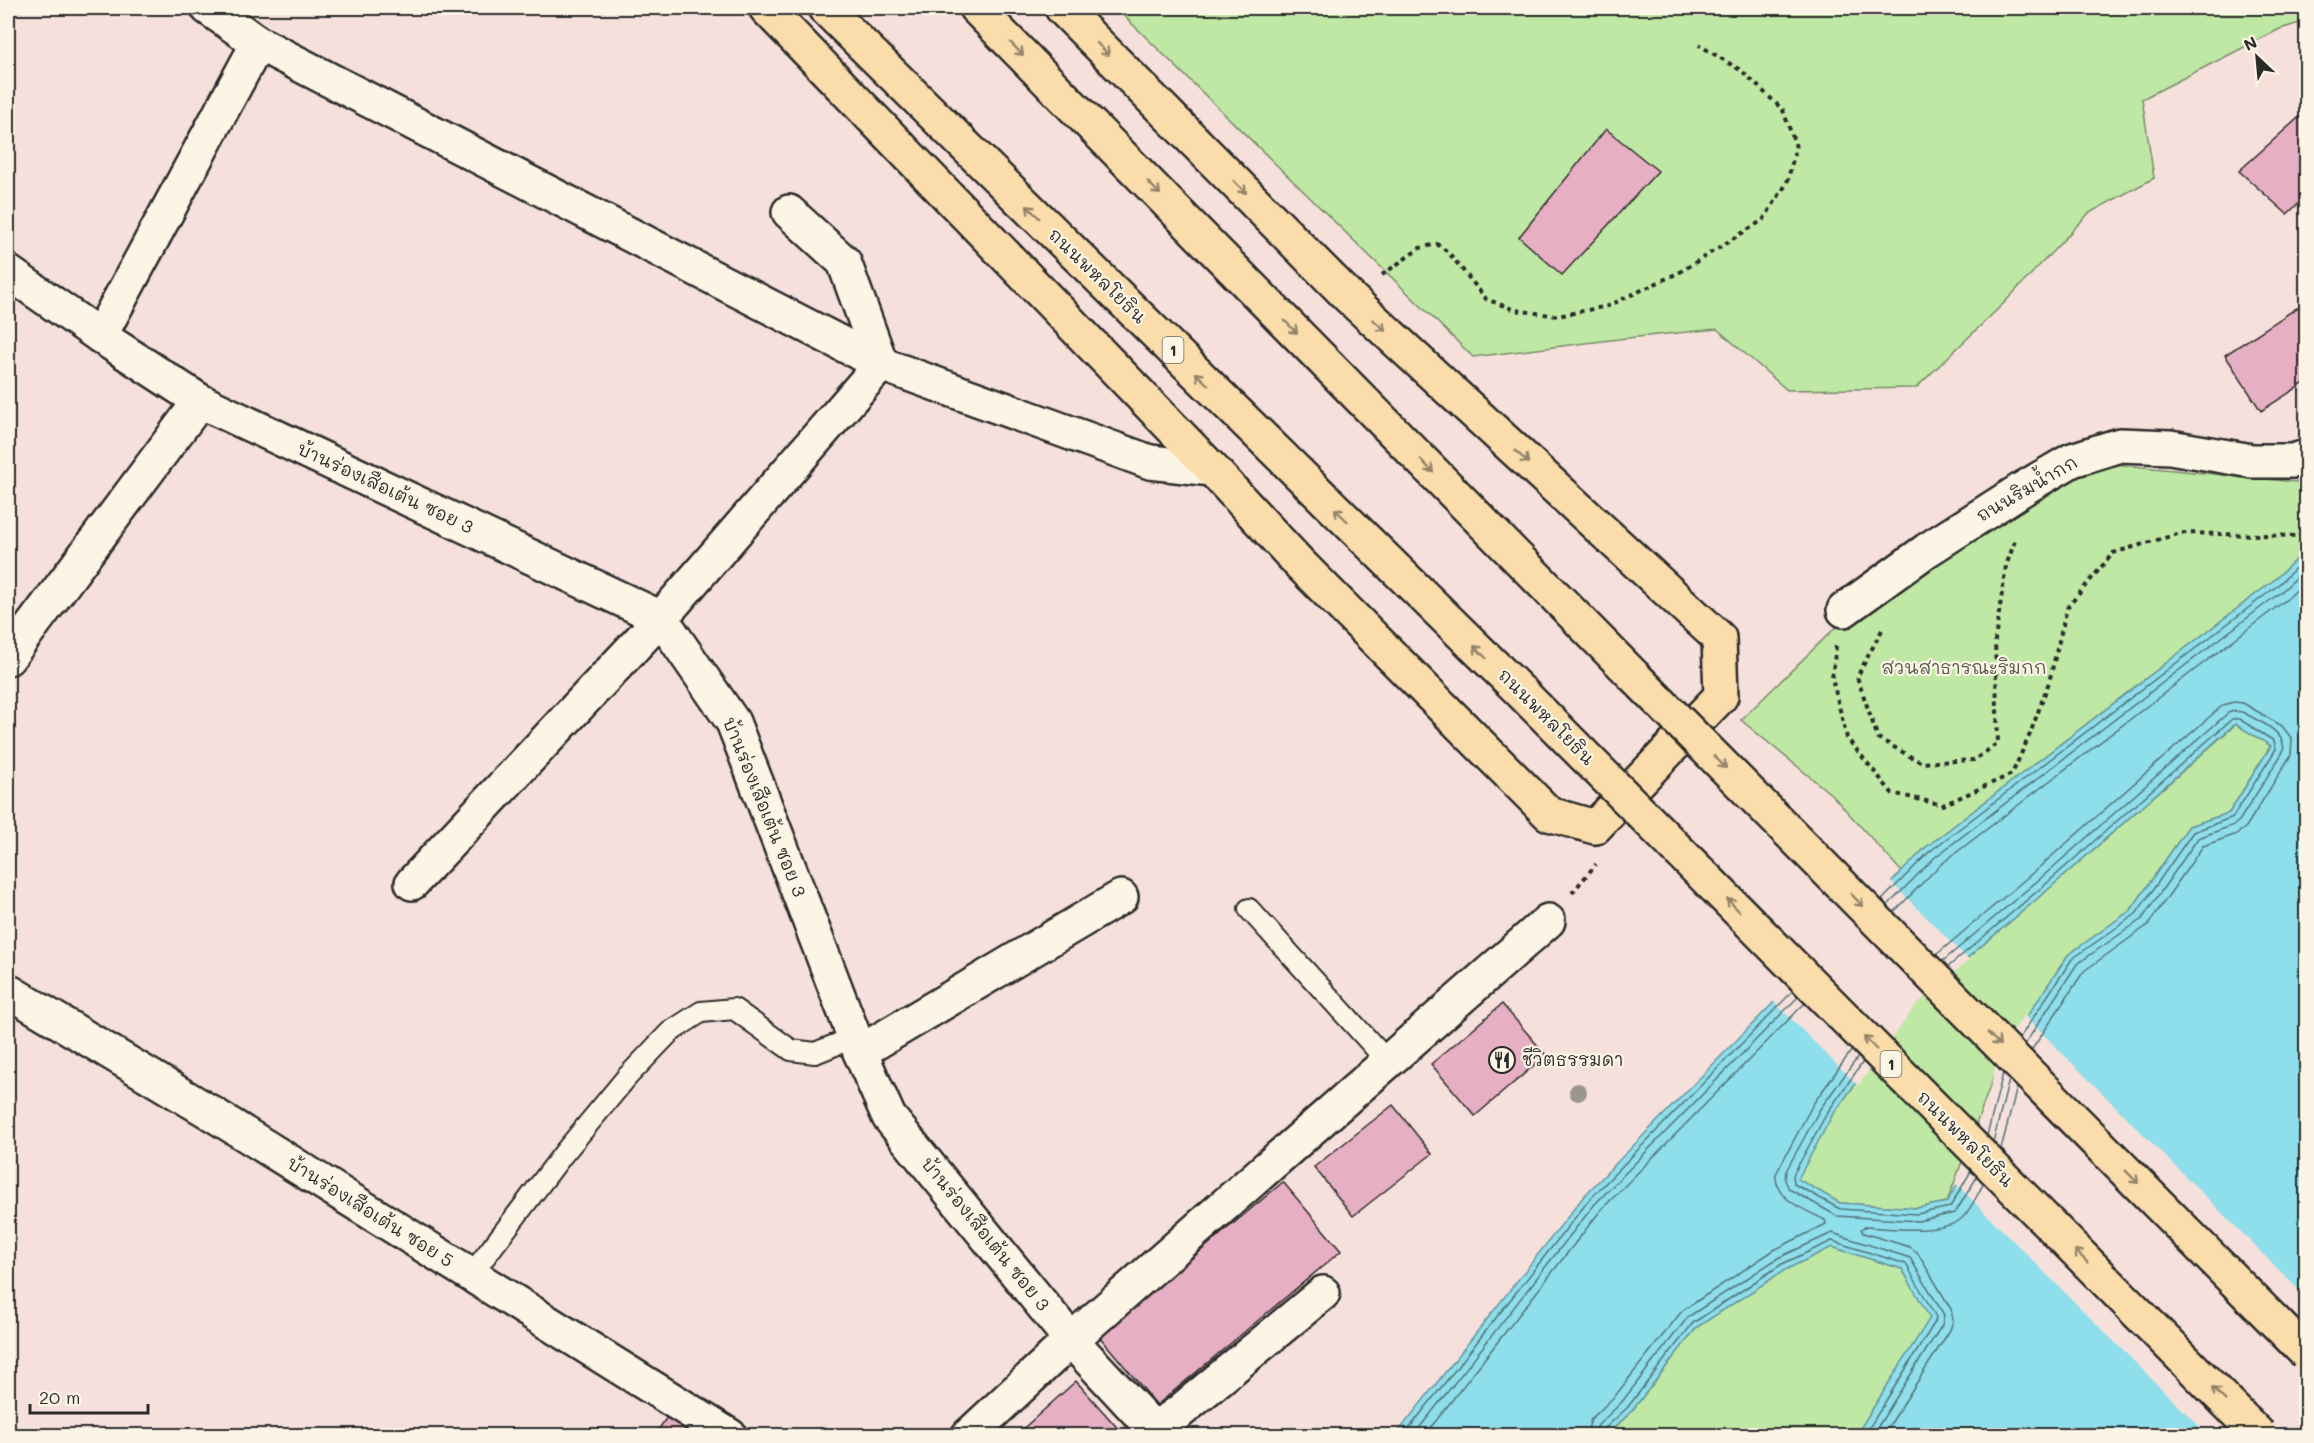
<svg xmlns="http://www.w3.org/2000/svg" width="2314" height="1443" font-family="Mali,'Playpen Sans Thai',sans-serif">
	<rect width="100%" height="100%" fill="#f6e0db"/>
	<filter id="ink" filterUnits="userSpaceOnUse"><feTurbulence type="fractalNoise" baseFrequency=".0167" numOctaves="2"/><feDisplacementMap in="SourceGraphic" scale="12" xChannelSelector="R" yChannelSelector="G"/><feConvolveMatrix kernelMatrix="1 2 1 2 8 2 1 2 1" color-interpolation-filters="sRGB"/></filter>
	<g filter="url(#ink)">
		<g fill="#bfe8a4" stroke="#758a68" stroke-width="1.5">
			<polygon points="1116,8 2306,8 2306,21 2280,29 2142,99 2154,178 2089,213 2003,304 1916,388 1787,390 1717,329 1627,338 1473,357"/>
			<polygon points="2072,460 2306,483 2306,550 2273,581 1925,848 1902,872 1832,795 1741,720 1889,575"/>
			<polygon points="2236,724 2271,745 2229,813 2189,826 2131,910 2068,955 2002,1054 1947,1202 1917,1208 1840,1203 1797,1179 1832,1116 1913,1004 2051,887"/>
			<polygon points="1832,1247 1902,1269 1931,1318 1856,1435 1606,1436 1631,1412 1697,1327 1785,1269"/>
		</g>
		<path fill="#8edeeb" stroke="#66969e" stroke-width="1.5" fill-rule="evenodd" d="M2306,550V1435H1856L1930,1318L1902,1269L1832,1247L1785,1270L1697,1327L1631,1412L1606,1435L1395,1436L1584,1196L1925,848L2273,581ZM2235,724L2271,746L2229,813L2189,826L2131,910L2068,955L2002,1054L1978,1148L1947,1202L1917,1208L1840,1203L1798,1179L1832,1116L1913,1004L2051,887Z"/>
		<g fill="#f6e0db">
			<polygon points="1889,880 1969,960 1915,1006 1858,1086 1772,1000"/>
			<polygon points="2024,1015 2306,1297 2306,1435 2208,1435 1955,1183 1975,1147 1999,1053"/>
		</g>
		<g fill="none" stroke-linecap="round" stroke-linejoin="round">
			<g stroke="#537378" stroke-width="1.5">
				<polyline points="1882,900 1929,852 2277,586 2306,558"/>
				<polyline points="1887,906 1934,858 2281,592 2306,569"/>
				<polyline points="1894,912 1940,865 2287,599 2306,581"/>
				<polyline points="1936,955 2036,870 2223,705 2234,702 2243,703 2282,726 2292,739 2291,755 2246,827 2237,834 2203,846 2148,925 2084,971 2031,1051"/>
				<path d="M1943,961L2042,877L2228,713L2234,711L2242,712C2256,720 2288,731 2283,752L2239,821L2234,825L2198,838L2142,919L2077,964L2025,1044"/>
				<polyline points="1948,967 2047,883 2232,719 2239,719 2274,741 2276,749 2233,817 2193,832 2136,914 2072,959 2019,1039"/>
				<polyline points="1858,1057 1820,1109 1786,1171 1785,1180 1789,1189 1837,1216 1918,1221 1955,1213 1977,1177"/>
				<polyline points="1863,1062 1827,1113 1793,1175 1794,1184 1840,1209 1917,1214 1950,1207 1971,1171"/>
				<polyline points="1987,1136 2003,1073"/>
				<polyline points="1993,1142 2009,1080"/>
				<polyline points="2001,1149 2017,1087"/>
				<polyline points="1403,1436 1589,1200 1793,991"/>
				<polyline points="1413,1436 1594,1205 1798,997"/>
				<polyline points="1424,1436 1601,1210 1805,1003"/>
				<path d="M1586,1436L1591,1419L1615,1396L1682,1311L1774,1250L1826,1224L1825,1220C1806,1210 1774,1200 1776,1174L1813,1104L1852,1050"/>
				<polyline points="1595,1436 1598,1425 1621,1403 1688,1317 1778,1258 1832,1233 1910,1258 1944,1315 1942,1325 1872,1436"/>
				<polyline points="1602,1436 1604,1429 1627,1408 1693,1323 1782,1264 1832,1241 1906,1264 1936,1317 1935,1322 1864,1436"/>
				<path d="M1883,1436L1950,1330L1953,1321L1951,1309L1917,1252L1910,1247L1863,1233L1861,1229L1864,1227C1888,1228 1942,1235 1961,1219C1971,1211 1977,1194 1984,1183"/>
			</g>
		</g>
		<g fill="#e7afc3" stroke="#2b2b2b" stroke-width="1.5">
			<polygon points="2306,111 2306,197 2287,214 2239,171"/>
			<polygon points="1606,129 1658,171 1562,275 1519,237"/>
			<polygon points="2306,302 2306,382 2261,411 2225,355"/>
			<polygon points="1502,1004 1546,1055 1475,1116 1431,1064"/>
			<polygon points="1393,1105 1432,1154 1353,1216 1314,1167"/>
			<polygon points="1283,1182 1341,1251 1157,1405 1099,1336"/>
			<polygon points="1076,1381 1121,1432 1117,1436 1015,1436"/>
			<polygon points="669,1414 696,1436 654,1436"/>
		</g>
		<g fill="none" stroke-linecap="round" stroke-linejoin="round">
			<defs>
				<g id="service">
					<polyline points="1249,909 1389,1063"/>
					<polyline points="471,1275 564,1153 627,1077 670,1032 701,1012 734,1009 791,1050 815,1053 855,1037"/>
				</g>
				<g id="minor">
					<polyline points="208,8 258,43 881,364 1150,462 1212,469"/>
					<polyline points="8,272 100,336 200,401 661,618 733,722 860,1052 889,1117 1071,1340 1149,1424 1164,1423 1178,1413 1323,1293"/>
					<polyline points="100,336 258,43"/>
					<polyline points="1844,610 1927,550 2024,488 2072,460 2120,445 2170,447 2252,461 2293,461 2306,457"/>
					<polyline points="8,658 200,401"/>
					<polyline points="412,883 661,618 881,364 844,262 789,212"/>
					<polyline points="8,991 208,1111 730,1436"/>
					<polyline points="860,1052 1121,897"/>
					<polyline points="968,1436 1071,1340 1548,921"/>
				</g>
				<g id="primary">
					<polyline points="766,8 1212,469 1300,564 1549,814 1595,827 1721,696 1719,638 1350,298 1062,8"/>
					<polyline points="825,8 1522,693"/>
					<polyline points="976,8 1634,676"/>
				</g>
			</defs>
			<use href="#service" stroke="#2b2b2b" stroke-width="24"/>
			<use href="#minor" stroke="#2b2b2b" stroke-width="38"/>
			<use href="#primary" stroke="#2b2b2b" stroke-width="38"/>
			<g stroke="#2b2b2b" stroke-width="4" stroke-dasharray="4.5 4.5" stroke-linecap="butt">
				<polyline points="1382,275 1420,248 1437,244 1448,252 1486,299 1515,310 1558,316 1608,306 1680,272 1763,220 1787,183 1796,147 1783,110 1742,71 1699,45"/>
				<polyline points="1882,630 1857,677 1878,738 1922,763 1974,760 1998,743 1995,640 2006,566 2016,538"/>
				<polyline points="1836,646 1832,678 1847,738 1892,793 1943,805 2012,774 2030,734 2049,682 2067,608 2113,553 2181,533 2299,536 2306,530"/>
				<polyline points="1572,893 1596,864"/>
			</g>
			<use href="#service" stroke="#fcf5e5" stroke-width="20"/>
			<use href="#minor" stroke="#fcf5e5" stroke-width="33"/>
			<use href="#primary" stroke="#faddab" stroke-width="33"/>
			<defs>
				<g id="primary-bridge">
					<polyline points="1634,676 2306,1353"/>
					<polyline points="1522,693 2260,1436"/>
				</g>
			</defs>
			<use href="#primary-bridge" stroke="#2b2b2b" stroke-width="38" stroke-linecap="butt"/>
			<use href="#primary-bridge" stroke="#faddab" stroke-width="33"/>
		</g>
		<circle fill="#9b968b" cx="1578" cy="1092" r="9"/>
		<defs><path id="oneway-shaft" d="M-6 0H5M1.5-3L5.5 0L1.5 3" fill="none" stroke-width="1.6" stroke-linecap="round" stroke-linejoin="round" transform="scale(1.5)"/></defs>
		<g stroke="#92846b">
			<use href="#oneway-shaft" transform="translate(1017 49) rotate(45)"/>
			<use href="#oneway-shaft" transform="translate(1103 49) rotate(45)"/>
			<use href="#oneway-shaft" transform="translate(1240 187) rotate(45)"/>
			<use href="#oneway-shaft" transform="translate(1154 188) rotate(45)"/>
			<use href="#oneway-shaft" transform="translate(1033 212) rotate(-136)"/>
			<use href="#oneway-shaft" transform="translate(1379 325) rotate(43)"/>
			<use href="#oneway-shaft" transform="translate(1291 327) rotate(45)"/>
			<use href="#oneway-shaft" transform="translate(1202 379) rotate(-136)"/>
			<use href="#oneway-shaft" transform="translate(1522 457) rotate(43)"/>
			<use href="#oneway-shaft" transform="translate(1427 466) rotate(45)"/>
			<use href="#oneway-shaft" transform="translate(1341 515) rotate(-136)"/>
			<use href="#oneway-shaft" transform="translate(1480 652) rotate(-136)"/>
			<use href="#oneway-shaft" transform="translate(1720 762) rotate(45)"/>
			<use href="#oneway-shaft" transform="translate(1857 900) rotate(45)"/>
			<use href="#oneway-shaft" transform="translate(1733 905) rotate(-135)"/>
			<use href="#oneway-shaft" transform="translate(1994 1039) rotate(45)"/>
			<use href="#oneway-shaft" transform="translate(1870 1043) rotate(-135)"/>
			<use href="#oneway-shaft" transform="translate(2132 1177) rotate(45)"/>
			<use href="#oneway-shaft" transform="translate(2081 1256) rotate(-135)"/>
			<use href="#oneway-shaft" transform="translate(2219 1394) rotate(-135)"/>
		</g>
	</g>
	<defs>
		<symbol id="restaurant-ring" viewBox="-11 -11 22 22"><circle r="9.5" fill="#fcf5e5" stroke="#2b2b2b" stroke-width="1.5"/><path d="M-5-6h1v4h1v-4h1v4h1v-4h1v5L-1.5 .5V6h-2V.5L-5-1ZM5-6V6H3V1.5H1.5Q1.5-4 5-6Z" fill="#2b2b2b"/></symbol>
	</defs>
	<g fill-rule="evenodd">
		<use href="#restaurant-ring" x="1487" y="1045" width="30" height="30"/>
	</g>
	<g text-anchor="middle" stroke-width="4.5" stroke-linejoin="round" paint-order="stroke">
		<g fill="#fcf5e5" stroke="#6a6863" stroke-width="1.5">
			<rect x="1162.5" y="337" width="21" height="26" rx="4.5"/>
			<rect x="1880.5" y="1051" width="21" height="26" rx="4.5"/>
		</g>
		<g font-size="16" font-weight="bold" fill="#2b2b2b">
			<text x="1173" y="356">1</text>
			<text x="1891" y="1070">1</text>
		</g>
		<g font-size="18" fill="#2b2b2b" stroke="#fcf5e5">
			<text transform="translate(1097 276) rotate(44)" y="6">ถนนพหลโยธิน</text>
			<text transform="translate(385 488) rotate(25)" y="6">บ้านร่องเสือเต้น ซอย 3</text>
			<text transform="translate(2027 489) rotate(-30)" y="6">ถนนริมน้ำกก</text>
			<text transform="translate(1546 717) rotate(45)" y="6">ถนนพหลโยธิน</text>
			<text transform="translate(764 807) rotate(68)" y="6">บ้านร่องเสือเต้น ซอย 3</text>
			<text transform="translate(1965 1139) rotate(45)" y="6">ถนนพหลโยธิน</text>
			<text transform="translate(370 1212) rotate(32)" y="6">บ้านร่องเสือเต้น ซอย 5</text>
			<text transform="translate(985 1234) rotate(51)" y="6">บ้านร่องเสือเต้น ซอย 3</text>
		</g>
		<g font-size="18" fill="#505a49" stroke="#fcf5e5">
			<text x="1964" y="674">สวนสาธารณะริมกก</text>
		</g>
		<g font-size="18" fill="#2b2b2b" stroke="#fcf5e5" text-anchor="start">
			<text x="1522" y="1066">ชีวิตธรรมดา</text>
		</g>
	</g>
	<rect width="2314" height="1443" fill="none" stroke="#fcf5e5" stroke-width="30"/>
	<rect x="15" y="15" width="2284" height="1413" fill="none" stroke="#2b2b2b" stroke-width="2" filter="url(#ink)"/>
	<g transform="translate(2257 57) rotate(334)" stroke="#fcf5e5" stroke-width="4.5" paint-order="stroke">
	<path d="M0-4.5L10 22L0 15L-10 22Z" fill="#2b2b2b"/>
	<text y="-9" font-size="16" font-weight="bold" text-anchor="middle" fill="#2b2b2b">N</text>
	</g>
	<path d="M30 1404v9h118v-9" fill="none" stroke="#2b2b2b" stroke-width="3"/>
	<text x="39" y="1404" font-size="18" fill="#2b2b2b" stroke="#fcf5e5" stroke-width="4.5" paint-order="stroke">20 m</text>
</svg>
